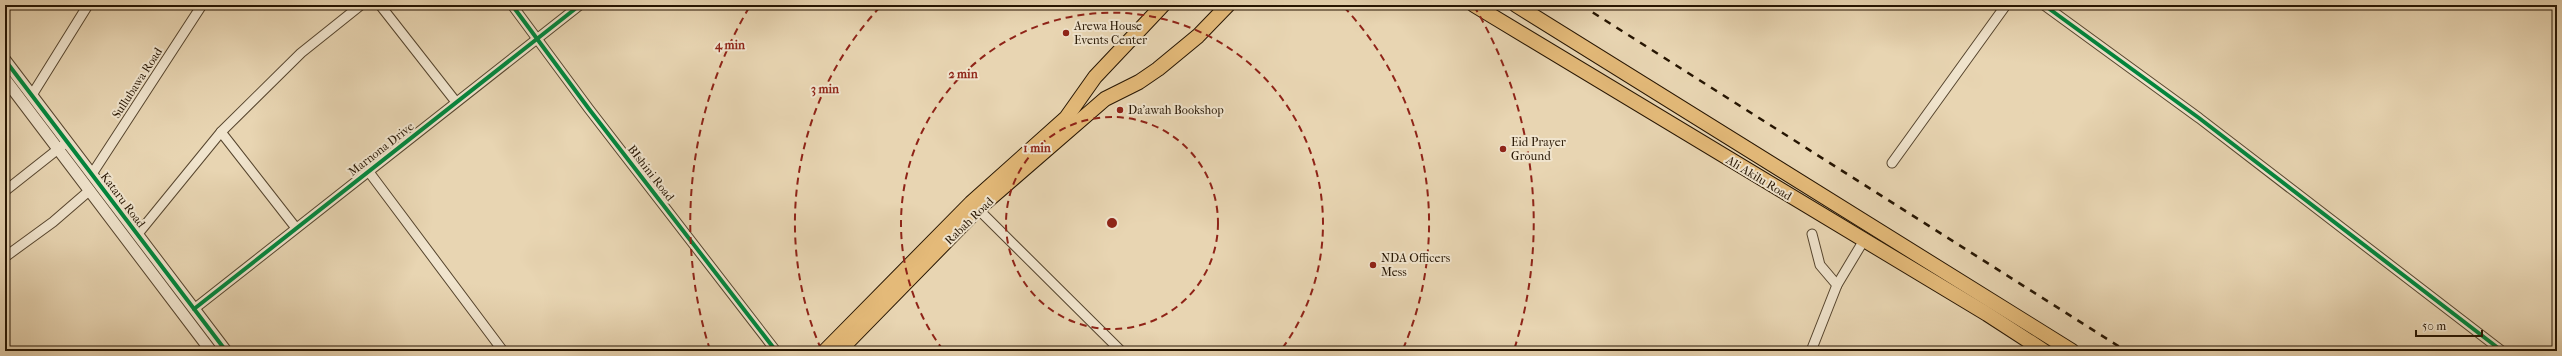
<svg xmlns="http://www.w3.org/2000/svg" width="2562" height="356" font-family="'IM FELL French Canon',serif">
	<rect width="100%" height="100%" fill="#e8d5b2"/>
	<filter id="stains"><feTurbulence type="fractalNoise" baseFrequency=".005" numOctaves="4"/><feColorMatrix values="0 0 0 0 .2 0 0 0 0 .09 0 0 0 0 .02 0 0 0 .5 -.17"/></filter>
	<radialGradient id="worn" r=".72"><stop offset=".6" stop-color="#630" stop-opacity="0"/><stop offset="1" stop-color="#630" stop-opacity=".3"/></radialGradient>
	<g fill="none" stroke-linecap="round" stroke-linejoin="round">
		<defs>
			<g id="minor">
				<polyline points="380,5 456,102"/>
				<polyline points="512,5 589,109 776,351"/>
				<polyline points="2044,5 2199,118 2502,351"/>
				<polyline points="32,95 88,5"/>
				<polyline points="221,132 296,228"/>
				<polyline points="1892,163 2006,5"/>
				<polyline points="369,172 503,351"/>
				<polyline points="92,174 202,5"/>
				<polyline points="5,191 67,142"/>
				<polyline points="978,209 1121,351"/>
				<polyline points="1812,234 1820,265 1837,285"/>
				<polyline points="137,235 221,132 301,53 361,5"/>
				<polyline points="5,257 53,222 90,190"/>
				<polyline points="194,309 580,5"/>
				<polyline points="1811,351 1837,285 1864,240"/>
			</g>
			<g id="tertiary">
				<polyline points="5,60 226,351"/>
				<polyline points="5,79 211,351"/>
			</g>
			<g id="primary">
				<polyline points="1474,5 1987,314 2044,351"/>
				<polyline points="1516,5 2072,351"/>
				<polyline points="825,351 971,203 1066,118 1095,77 1163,5"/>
				<polyline points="839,351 978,209 1105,99 1139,82 1158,69 1198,36 1228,5"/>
			</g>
		</defs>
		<use href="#minor" stroke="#56452e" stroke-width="11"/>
		<use href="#tertiary" stroke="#56452e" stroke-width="13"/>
		<use href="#primary" stroke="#261502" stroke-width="16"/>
		<use href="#minor" stroke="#f0e4cd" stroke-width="9"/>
		<use href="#tertiary" stroke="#f0e4cd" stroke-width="11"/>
		<use href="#primary" stroke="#e4ba79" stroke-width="14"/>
		<polyline stroke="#261502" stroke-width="2.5" stroke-dasharray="7 7" stroke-linecap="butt" points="1581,5 2126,351"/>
		<defs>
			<g id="cycleway">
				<polyline points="512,5 589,109 776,351"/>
				<polyline points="2044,5 2199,118 2502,351"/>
				<polyline points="5,60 226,351"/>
				<polyline points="194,309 580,5"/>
			</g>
		</defs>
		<use href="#cycleway" stroke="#f0e4cd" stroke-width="6"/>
		<use href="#cycleway" stroke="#00873e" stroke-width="4"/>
	</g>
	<g fill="none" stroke="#8f2418" stroke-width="2" stroke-dasharray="7 5">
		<circle cx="1112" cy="223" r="106"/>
		<path d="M943 350A211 211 0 1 1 1281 350"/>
		<path d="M821 349A317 317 0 0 1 880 7M1344 7A317 317 0 0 1 1403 349"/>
		<path d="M710 350A422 422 0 0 1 750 6M1474 6A422 422 0 0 1 1514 350"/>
	</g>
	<g fill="#8f2418" stroke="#f0e4cd" stroke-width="1.5">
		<circle cx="1066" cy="33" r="4"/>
		<circle cx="1120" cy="110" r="4"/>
		<circle cx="1503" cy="149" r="4"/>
		<circle cx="1373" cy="265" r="4"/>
	</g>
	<g text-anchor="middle" stroke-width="4" stroke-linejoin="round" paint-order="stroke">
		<g font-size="12" fill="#261502" stroke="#f0e4cd" text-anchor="start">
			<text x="1074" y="30">Arewa House<tspan x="1074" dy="14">Events Center</tspan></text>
			<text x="1128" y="114">Da'awah Bookshop</text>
			<text x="1511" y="146">Eid Prayer<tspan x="1511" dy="14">Ground</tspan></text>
			<text x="1381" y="262">NDA Officers<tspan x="1381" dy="14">Mess</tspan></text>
		</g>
		<g font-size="12" fill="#261502" stroke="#f0e4cd">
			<text transform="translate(137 83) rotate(-57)" y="4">Sullubawa Road</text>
			<text transform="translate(381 149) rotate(-38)" y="4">Marnona Drive</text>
			<text transform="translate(651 173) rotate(52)" y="4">BIshini Road</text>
			<text transform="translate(1759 178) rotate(31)" y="4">Ali Akilu Road</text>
			<text transform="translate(123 200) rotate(53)" y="4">Kataru Road</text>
			<text transform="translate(969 221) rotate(-44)" y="4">Rabah Road</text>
		</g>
	</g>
	<circle cx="1112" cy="223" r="6" fill="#8f2418" stroke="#f0e4cd" stroke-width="2"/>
	<g font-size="12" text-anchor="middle" font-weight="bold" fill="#8f2418" stroke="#f0e4cd" stroke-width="4" stroke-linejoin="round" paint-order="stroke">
		<text x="730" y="49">4 min</text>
		<text x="963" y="78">2 min</text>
		<text x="825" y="93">3 min</text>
		<text x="1037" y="152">1 min</text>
	</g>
	<rect width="2562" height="356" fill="none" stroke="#e8d5b2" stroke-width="20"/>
	<rect x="6" y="6" width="2550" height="344" fill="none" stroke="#261502" stroke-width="2"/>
	<rect x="10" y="10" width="2542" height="336" fill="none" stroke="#261502"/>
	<path d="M2416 330v6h66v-6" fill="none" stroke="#261502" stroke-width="2"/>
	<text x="2422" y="330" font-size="12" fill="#261502" stroke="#f0e4cd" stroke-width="3" paint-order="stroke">50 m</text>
	<rect width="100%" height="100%" filter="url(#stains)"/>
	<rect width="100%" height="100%" fill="url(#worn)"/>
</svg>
